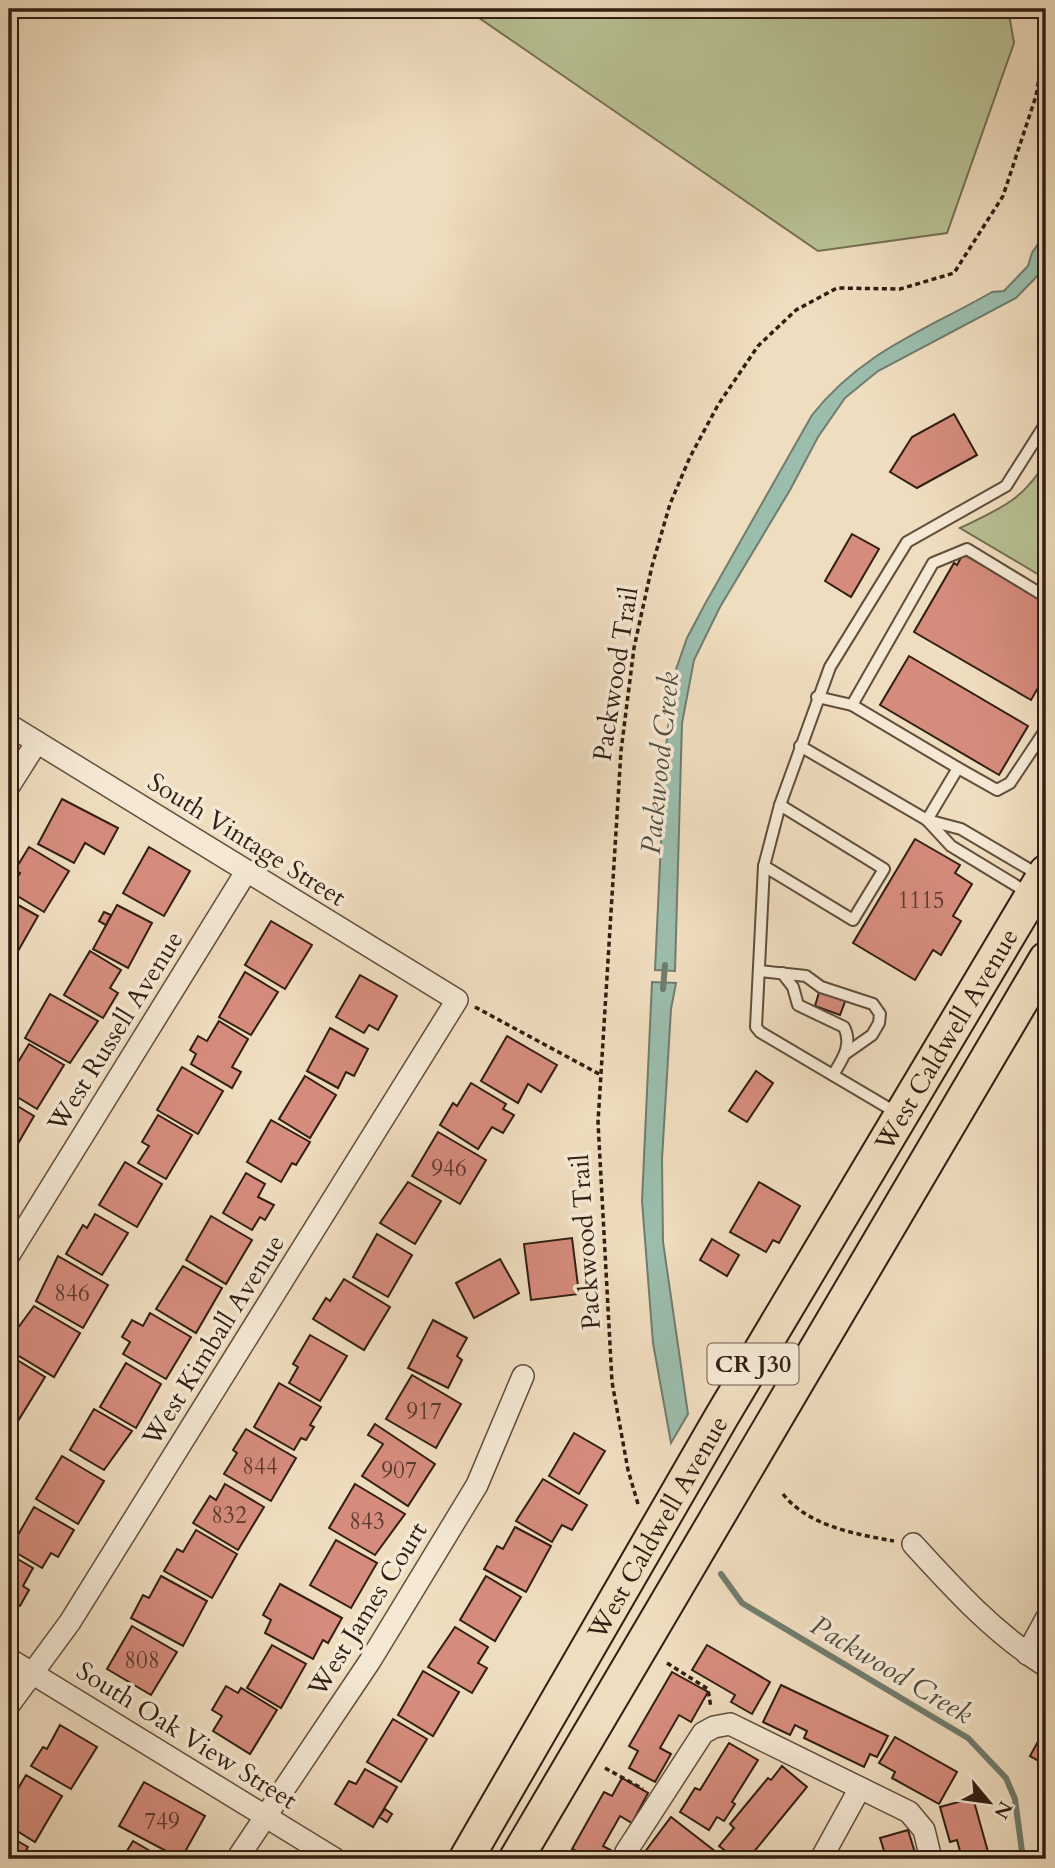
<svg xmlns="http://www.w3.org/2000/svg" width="1055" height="1868" font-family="Cardo,serif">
	<rect width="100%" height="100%" fill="#efddbf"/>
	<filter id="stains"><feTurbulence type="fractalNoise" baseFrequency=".00286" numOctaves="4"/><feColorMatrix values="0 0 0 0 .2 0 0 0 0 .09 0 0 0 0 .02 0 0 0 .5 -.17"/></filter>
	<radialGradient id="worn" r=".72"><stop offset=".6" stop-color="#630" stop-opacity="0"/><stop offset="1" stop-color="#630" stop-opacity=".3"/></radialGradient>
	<g fill="#b8c193" stroke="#747052" stroke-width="2">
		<polygon points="466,9 1008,9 1014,43 947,233 818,251"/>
		<path d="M1046,461V579L960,528C999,509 1023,501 1046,461Z"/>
	</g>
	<g fill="#9bbdac" stroke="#707d6e" stroke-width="2">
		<path d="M1046,232V267L1016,298L878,371L845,398L818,437L790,490L720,607L694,660L682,723L675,971L655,970L665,756L674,675L687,638L705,604L812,415C863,351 924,331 992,292L1004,291L1028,266L1032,253Z"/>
		<polygon points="652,982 676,983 671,1009 662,1159 663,1242 688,1414 671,1443 653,1343 642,1201"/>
	</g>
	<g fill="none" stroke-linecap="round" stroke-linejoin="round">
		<g stroke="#707d6e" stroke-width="6">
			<polyline points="663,989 665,965"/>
			<polyline points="721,1574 742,1603 968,1738 1006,1778 1015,1799 1023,1859"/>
		</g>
	</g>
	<g fill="#d68c7d" stroke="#301e11" stroke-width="2">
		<polygon points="954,414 977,455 917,488 890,472 912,437"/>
		<polygon points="852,534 879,549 851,597 825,581"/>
		<polygon points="963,554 1046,602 1046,674 1031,700 914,632 954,563 957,565"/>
		<polygon points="909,656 1028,726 999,775 880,705"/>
		<polygon points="62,799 118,828 104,854 85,843 74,863 38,844"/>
		<polygon points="915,839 960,865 955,873 972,884 953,916 961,921 941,955 933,950 915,980 853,943"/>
		<polygon points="29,847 69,871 44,912 9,891 20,873 15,870"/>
		<polygon points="149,847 190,871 164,916 123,893"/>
		<polygon points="9,900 38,916 13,960 9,958"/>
		<polygon points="117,905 152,923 128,968 93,949"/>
		<polygon points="104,912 111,915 106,925 99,921"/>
		<polygon points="271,921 312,945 285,989 245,965"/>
		<polygon points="90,951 121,970 110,988 118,993 103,1018 64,995"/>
		<polygon points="245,972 278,992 251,1035 219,1017"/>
		<polygon points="360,975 397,996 378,1030 369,1025 364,1033 336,1017"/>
		<polygon points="820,989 846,999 840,1015 815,1006"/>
		<polygon points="50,994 98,1021 70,1063 25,1038"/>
		<polygon points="219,1021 248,1039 232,1067 241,1072 232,1088 191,1064 196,1054 190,1050 198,1036 207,1041"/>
		<polygon points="330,1028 368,1049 354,1076 346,1072 338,1088 307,1071"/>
		<polygon points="507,1036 557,1065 541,1092 528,1084 518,1103 481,1081"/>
		<polygon points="29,1044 64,1065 37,1109 9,1092 9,1077"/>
		<polygon points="182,1067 223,1091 198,1134 157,1110"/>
		<polygon points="756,1071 773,1083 747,1122 729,1111"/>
		<polygon points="305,1076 336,1095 310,1138 279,1119"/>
		<polygon points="471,1083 506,1104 503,1109 514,1115 503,1133 492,1127 478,1149 440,1125 453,1103 457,1106"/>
		<polygon points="9,1101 34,1116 9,1159"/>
		<polygon points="158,1115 192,1135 166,1179 138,1163 149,1146 142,1142"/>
		<polygon points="271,1120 310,1142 296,1165 292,1163 281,1182 247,1162"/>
		<polygon points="438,1132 486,1160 460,1204 412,1176"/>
		<polygon points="125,1162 162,1184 137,1227 99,1205"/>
		<polygon points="246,1173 265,1184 258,1197 274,1205 265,1220 260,1217 252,1230 223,1213"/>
		<polygon points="408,1182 441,1201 415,1244 380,1223"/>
		<polygon points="759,1182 800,1206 779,1243 773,1240 766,1252 730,1232"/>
		<polygon points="95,1214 128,1233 102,1275 66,1254 83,1225 87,1228"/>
		<polygon points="211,1216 252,1240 226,1284 186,1260"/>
		<polygon points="377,1234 412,1255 388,1297 353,1277"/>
		<polygon points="572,1238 579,1294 531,1300 524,1244"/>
		<polygon points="712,1239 739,1255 727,1276 700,1260"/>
		<polygon points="58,1256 108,1285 83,1328 36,1301"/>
		<polygon points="500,1259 519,1293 474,1318 456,1283"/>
		<polygon points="183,1266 222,1288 196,1333 156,1309"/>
		<polygon points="344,1279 390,1307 364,1350 313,1319 326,1298 330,1301"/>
		<polygon points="34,1306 80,1333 54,1377 9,1350 9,1340"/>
		<polygon points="150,1313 191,1337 166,1379 123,1354 130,1342 122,1337 132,1320 143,1326"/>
		<polygon points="433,1320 467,1338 457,1356 462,1360 448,1388 408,1368"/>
		<polygon points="310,1335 347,1356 320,1401 289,1383 298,1367 293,1364"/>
		<polygon points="9,1355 45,1377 18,1421 9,1415"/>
		<polygon points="126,1363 161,1384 136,1428 100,1407"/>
		<polygon points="412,1375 461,1404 436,1448 386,1419"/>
		<polygon points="279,1383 321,1407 310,1425 314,1427 306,1440 301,1438 294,1450 254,1427"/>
		<polygon points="94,1409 132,1431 104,1470 70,1450"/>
		<polygon points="375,1424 435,1464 408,1506 362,1476 383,1444 368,1435"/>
		<polygon points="246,1429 296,1458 271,1501 224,1474 237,1453 233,1450"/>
		<polygon points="574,1433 605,1451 579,1494 549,1476"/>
		<polygon points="62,1456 104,1481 78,1524 36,1499"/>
		<polygon points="543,1479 587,1505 572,1530 562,1525 552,1542 516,1521"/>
		<polygon points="225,1484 264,1507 238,1550 193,1523 210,1496 216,1500"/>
		<polygon points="355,1484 405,1514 375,1555 329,1528"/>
		<polygon points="34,1507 74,1530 58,1557 51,1553 42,1568 10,1549"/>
		<polygon points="515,1527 551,1546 526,1592 484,1569 497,1546 503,1549"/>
		<polygon points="196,1530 237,1554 212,1598 164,1571 177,1549 183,1552"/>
		<polygon points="336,1540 377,1563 351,1608 310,1585"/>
		<polygon points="9,1554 33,1568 23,1586 29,1590 20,1606 13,1602 9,1608"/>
		<polygon points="161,1576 207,1601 183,1646 131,1618 143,1595 149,1598"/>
		<polygon points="486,1576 521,1597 495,1641 460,1620"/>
		<polygon points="280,1584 342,1618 328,1643 323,1640 313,1659 265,1633 271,1620 263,1615"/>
		<polygon points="132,1626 177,1652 151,1695 107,1669"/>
		<polygon points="455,1627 488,1647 478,1663 487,1668 472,1693 428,1667"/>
		<polygon points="272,1645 306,1664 281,1708 247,1688"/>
		<polygon points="707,1645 770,1682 752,1714 731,1702 735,1695 692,1670"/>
		<polygon points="423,1671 459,1692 433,1736 398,1715"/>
		<polygon points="672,1672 708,1692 691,1722 679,1715 660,1748 671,1754 655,1782 629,1768 638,1751 629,1746"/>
		<polygon points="781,1685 888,1736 877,1757 870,1754 864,1767 804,1738 807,1731 795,1725 790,1735 763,1722"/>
		<polygon points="226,1686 238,1693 241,1688 277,1710 250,1754 213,1731 222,1716 212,1710"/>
		<polygon points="393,1719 427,1739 401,1782 367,1762"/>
		<polygon points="60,1725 97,1747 71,1789 31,1766 43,1747 47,1749"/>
		<polygon points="1046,1727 1046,1765 1030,1756"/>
		<polygon points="895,1737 957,1772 939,1804 892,1778 895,1772 879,1763"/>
		<polygon points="729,1743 758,1760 732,1802 735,1804 724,1821 717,1817 709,1830 680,1812 695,1788 700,1790"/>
		<polygon points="782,1766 807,1787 748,1859 736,1859 719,1846 734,1828 730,1824 768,1778 771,1780"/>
		<polygon points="365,1769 397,1787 373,1827 335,1804 349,1781 356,1784"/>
		<polygon points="26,1775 62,1796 35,1842 9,1826 9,1804"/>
		<polygon points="622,1778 648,1793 632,1823 620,1816 603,1846 614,1852 610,1859 575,1859 579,1852 572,1849 604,1792 612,1796"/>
		<polygon points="144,1782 205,1816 181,1859 119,1826"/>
		<polygon points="973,1798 990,1859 953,1859 961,1855 957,1840 950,1842 940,1807"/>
		<polygon points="385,1809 392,1814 387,1822 379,1817"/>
		<polygon points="671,1817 725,1859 641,1857"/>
		<polygon points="908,1830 917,1859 876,1859 875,1857 885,1854 880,1838"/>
		<polygon points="9,1836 28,1847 21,1859 9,1859"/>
		<polygon points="133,1841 164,1859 122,1859"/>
	</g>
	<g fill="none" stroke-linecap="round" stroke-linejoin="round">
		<defs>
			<g id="lane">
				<polyline points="817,697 852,705 933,563 967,549 1046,597"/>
				<polyline points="852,705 958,768"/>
				<polyline points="800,746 927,820 951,846 1030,894"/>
				<polyline points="927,820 958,768 997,790 1010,783 1046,729"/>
				<polyline points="927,820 961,829 1039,875"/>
				<polyline points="764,866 853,920 884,869 780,805"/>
				<polyline points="759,971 806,976 821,987 873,1004 880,1014 879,1023 872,1035 845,1054"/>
				<path d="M782,973L793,987L798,1005L844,1027C853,1045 842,1060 833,1075"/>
				<polyline points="897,1113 760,1032 756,1027 764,866 780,805 830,667 907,542 1006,486 1046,423"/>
			</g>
			<g id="street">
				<polyline points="9,725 457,1000 70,1622 9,1705"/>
				<polyline points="9,786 37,742"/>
				<polyline points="9,1255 246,872"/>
				<path d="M913,1544C955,1590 994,1633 1046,1666"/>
				<polyline points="1027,1654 1046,1619"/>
				<polyline points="9,1659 335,1859"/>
				<polyline points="237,1859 370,1661 477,1485 523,1376"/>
				<polyline points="625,1859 626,1852 703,1733 714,1727 730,1724 909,1812 924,1830 931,1859"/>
				<polyline points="821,1859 860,1788"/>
			</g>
			<g id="primary">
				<path id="s1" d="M466,1859L722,1416L1046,872"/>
				<polyline points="516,1859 1046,959"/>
			</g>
		</defs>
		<use href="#lane" stroke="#604e3c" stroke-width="14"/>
		<use href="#street" stroke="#604e3c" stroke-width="24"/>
		<use href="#primary" stroke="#301e11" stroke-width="37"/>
		<g stroke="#301e11" stroke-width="3.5" stroke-dasharray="5 3.5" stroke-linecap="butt">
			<polyline points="475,1007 601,1075"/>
			<path d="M783,1494C808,1526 855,1534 894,1541"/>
			<polyline points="638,1504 628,1470 612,1382 598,1122 621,751 634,648 652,566 670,504 690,457 718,405 758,346 796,310 837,288 900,289 954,273 1003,196 1036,96 1046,37"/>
			<polyline points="667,1663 708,1689 711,1708"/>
			<polyline points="605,1768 643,1789"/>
		</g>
		<use href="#lane" stroke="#f5e9d5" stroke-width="10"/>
		<use href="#street" stroke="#f5e9d5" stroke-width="21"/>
		<use href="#primary" stroke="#efddbf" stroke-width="33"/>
	</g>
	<g text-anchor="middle" stroke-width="7" stroke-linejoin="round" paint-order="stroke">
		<g font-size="23" fill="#5a3a2c">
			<text x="921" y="908">1115</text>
			<text x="449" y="1176">946</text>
			<text x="72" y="1301">846</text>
			<text x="424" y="1419">917</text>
			<text x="260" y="1474">844</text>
			<text x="399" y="1478">907</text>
			<text x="229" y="1523">832</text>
			<text x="367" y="1529">843</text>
			<text x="142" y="1668">808</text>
			<text x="162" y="1829">749</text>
		</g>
		<rect fill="#f5e9d5" stroke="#6b5b4c" stroke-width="2" x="707.5" y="1343.5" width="91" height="41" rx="5"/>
		<g font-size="24" font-weight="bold" fill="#301e11">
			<text x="753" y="1372">CR J30</text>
		</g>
		<g font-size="26" fill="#301e11" stroke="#f5e9d5">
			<text transform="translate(615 674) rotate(-81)" y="9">Packwood Trail</text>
			<text transform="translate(247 839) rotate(32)" y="9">South Vintage Street</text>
			<text transform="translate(115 1031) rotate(-58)" y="9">West Russell Avenue</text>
			<text dy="9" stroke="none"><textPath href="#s1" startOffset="950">West Caldwell Avenue</textPath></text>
			<text transform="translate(585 1242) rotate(-94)" y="9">Packwood Trail</text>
			<text transform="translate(213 1340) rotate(-58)" y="9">West Kimball Avenue</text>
			<text dy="9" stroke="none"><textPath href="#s1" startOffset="383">West Caldwell Avenue</textPath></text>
			<text transform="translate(367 1609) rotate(-58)" y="9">West James Court</text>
			<text transform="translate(187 1735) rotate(32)" y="9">South Oak View Street</text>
		</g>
		<g font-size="28" font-style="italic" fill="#504e40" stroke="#f5e9d5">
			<text transform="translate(659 763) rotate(-84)" y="10">Packwood Creek</text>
			<text transform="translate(892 1669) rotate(31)" y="10">Packwood Creek</text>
		</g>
	</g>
	<rect width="1055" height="1868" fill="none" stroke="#efddbf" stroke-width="35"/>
	<rect x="10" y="10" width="1034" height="1847" fill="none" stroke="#301e11" stroke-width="3.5"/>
	<rect x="18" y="18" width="1020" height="1833" fill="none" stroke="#301e11" stroke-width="2"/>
	<g transform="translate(989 1802) rotate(119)" stroke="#f5e9d5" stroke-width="5" paint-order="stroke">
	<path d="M0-5L12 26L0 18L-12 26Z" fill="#301e11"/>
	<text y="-10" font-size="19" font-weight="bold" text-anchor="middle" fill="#301e11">N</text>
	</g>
	<rect width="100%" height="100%" filter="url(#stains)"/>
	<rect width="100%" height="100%" fill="url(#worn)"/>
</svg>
